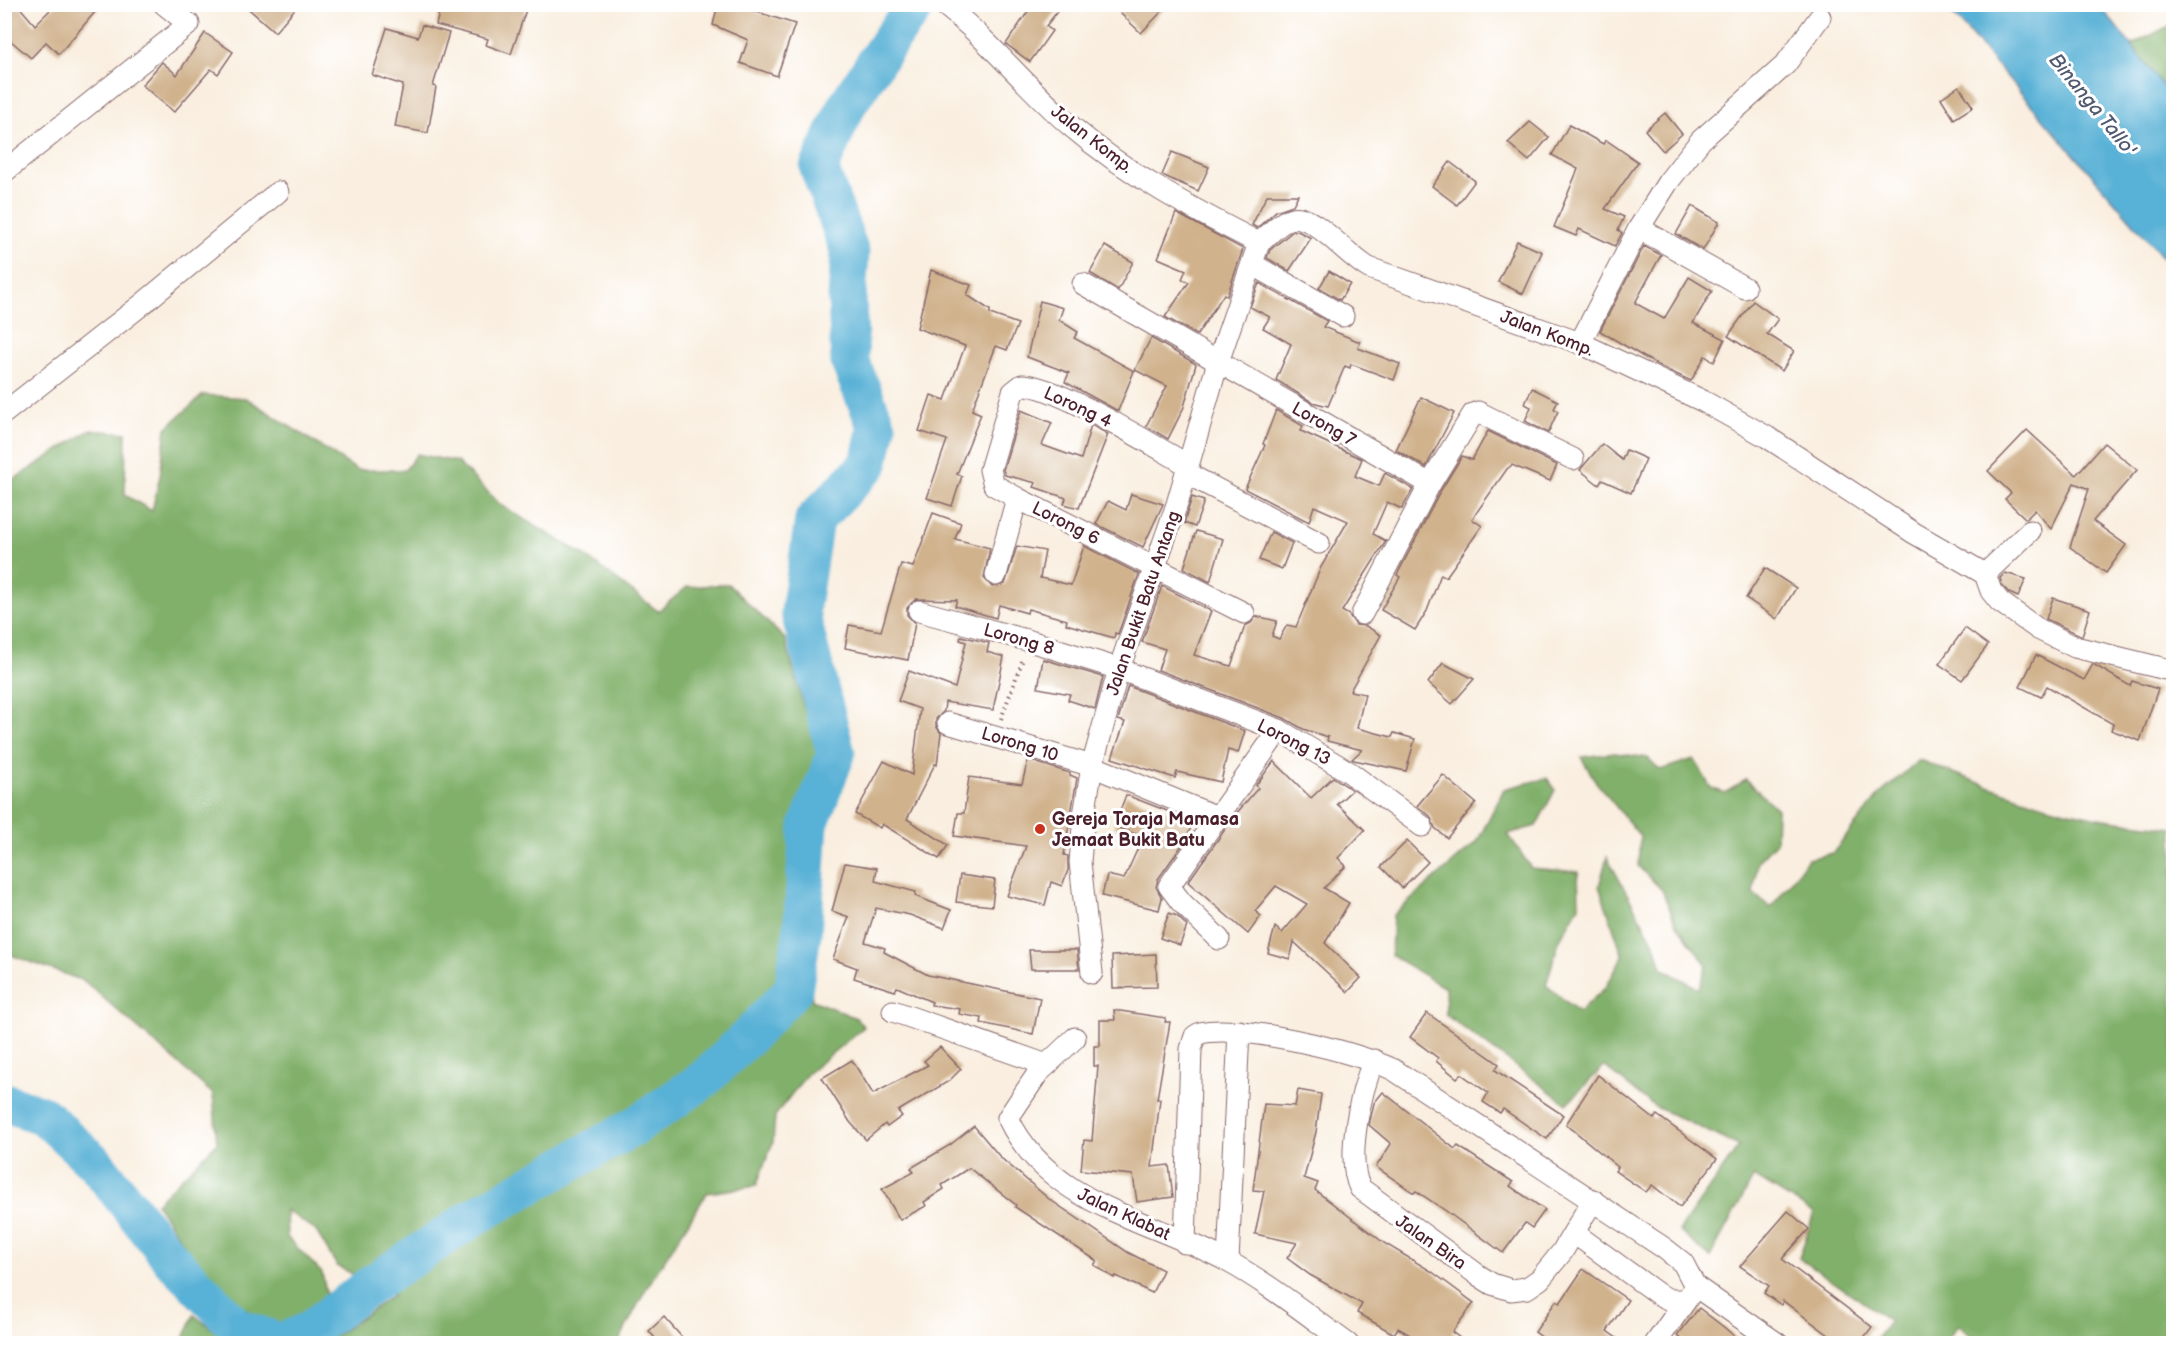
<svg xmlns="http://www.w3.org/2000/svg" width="2178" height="1348" font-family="'Balsamiq Sans',sans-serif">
	<rect width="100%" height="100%" fill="#fff"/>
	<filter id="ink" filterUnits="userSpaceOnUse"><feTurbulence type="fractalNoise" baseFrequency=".0167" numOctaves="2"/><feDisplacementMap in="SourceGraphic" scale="12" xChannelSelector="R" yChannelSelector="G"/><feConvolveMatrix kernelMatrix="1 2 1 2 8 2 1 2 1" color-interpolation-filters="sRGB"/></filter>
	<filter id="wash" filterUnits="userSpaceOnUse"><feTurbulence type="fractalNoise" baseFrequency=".008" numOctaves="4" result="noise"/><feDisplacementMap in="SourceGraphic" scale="24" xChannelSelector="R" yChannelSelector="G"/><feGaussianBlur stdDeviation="1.35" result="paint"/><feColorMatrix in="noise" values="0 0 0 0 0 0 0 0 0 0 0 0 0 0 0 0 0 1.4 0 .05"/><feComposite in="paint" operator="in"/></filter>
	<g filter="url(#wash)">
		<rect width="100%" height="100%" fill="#f9eedf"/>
		<g fill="#81b06a" stroke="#66684a" stroke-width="1.5">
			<polygon points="2173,24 2173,98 2131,45"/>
			<polygon points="203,395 246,398 357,470 405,470 417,454 457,462 502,506 584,555 658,611 687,587 728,584 785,639 804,707 824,757 799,829 812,1000 856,1018 864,1027 807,1074 775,1116 773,1142 756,1186 707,1193 646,1289 618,1343 296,1343 335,1336 393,1295 337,1266 316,1231 286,1210 287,1237 322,1273 328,1302 293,1324 265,1324 206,1278 156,1203 217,1143 213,1094 84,981 5,953 5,482 16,478 90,430 126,433 125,495 152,511 160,476 166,428"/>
			<path d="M1615,753L1648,758L1660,770L1694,759L1711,788L1725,793L1746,780L1777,809L1776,842L1758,861L1753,893L1771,908L1808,859L1833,853L1879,795L1919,760C1964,777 2008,795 2055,808C2093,819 2134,823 2173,828V1332L2165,1339L2144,1343L1981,1344L1958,1325L1945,1343H1873L1890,1321L1799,1258L1814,1213L1754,1176L1710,1257L1679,1231L1739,1146L1654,1106L1604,1066L1567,1104L1446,1015L1445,988L1391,955L1393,915L1477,842L1504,789L1547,778L1555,790L1536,826L1508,834L1531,868L1578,872L1579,906L1559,941L1546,985L1579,1012L1606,987L1623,956L1599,886L1607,857L1656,947L1662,968L1699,989L1707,965L1676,924L1662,890L1638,866L1640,836L1596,782L1581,757Z"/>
			<polygon points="194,1315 231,1343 182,1343"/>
		</g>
		<polygon fill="#59b1d6" stroke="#526880" stroke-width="1.5" points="2099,5 2173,98 2173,269 1945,5"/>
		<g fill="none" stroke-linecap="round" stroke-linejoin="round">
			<polyline stroke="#59b1d6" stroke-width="39" points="4,1102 44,1116 95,1163 172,1260 237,1327 280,1343 307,1332 375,1282 479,1214 635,1126 703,1080 750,1035 793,990 802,934 809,824 836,754 800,612 814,520 869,464 877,427 850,362 847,298 850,252 819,168 847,105 892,37 917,4"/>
		</g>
		<g id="blocks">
			<g fill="#d0b28d">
				<polygon points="4,4 17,4 35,25 56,4 102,4 59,54 46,42 31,58 4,35"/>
				<polygon points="243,4 299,4 275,32"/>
				<polygon points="441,4 528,4 511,54 486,45 488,39 436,25"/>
				<polygon points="718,4 757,4 754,11 795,24 777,76 740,63 748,40 713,25"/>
				<polygon points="1033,4 1063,4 1046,26 1052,31 1030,62 1006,44"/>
				<polygon points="1129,4 1169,4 1141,33 1120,13"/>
				<polygon points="422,25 449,33 433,86 436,87 428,133 395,127 403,85 372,75 387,28 418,37"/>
				<polygon points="205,33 233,52 218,74 211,69 174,112 142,85 162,62 177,75"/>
				<polygon points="1959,86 1973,107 1954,119 1941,98"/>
				<polygon points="1665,113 1682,134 1663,151 1645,130"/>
				<polygon points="1530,122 1549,137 1529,161 1508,143"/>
				<polygon points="1569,125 1603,144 1606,140 1638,162 1605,209 1624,217 1618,230 1622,233 1615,246 1579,229 1576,236 1554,227 1578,169 1552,155"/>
				<polygon points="1172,152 1209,167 1198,191 1162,175"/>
				<polygon points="1450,162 1475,181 1457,205 1432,186"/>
				<polygon points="1267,195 1298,195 1293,205 1276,211 1257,228 1252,225"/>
				<polygon points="1692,206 1719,222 1703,250 1676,234"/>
				<polygon points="1176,213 1243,249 1227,296 1224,294 1197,335 1165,317 1189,282 1182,279 1186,270 1158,258"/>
				<polygon points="1293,231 1298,231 1311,238 1289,271 1267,258 1270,250"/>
				<polygon points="1517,241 1542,252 1523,294 1498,282"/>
				<polygon points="1105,246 1133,262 1118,290 1090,273"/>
				<polygon points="1644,246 1661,255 1635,303 1664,319 1689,277 1712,291 1693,323 1725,339 1714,362 1705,356 1691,381 1659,366 1600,331"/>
				<polygon points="931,270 971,285 967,295 990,310 990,314 1018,324 1007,350 996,346 972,410 981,414 957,474 962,476 952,506 927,498 947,440 919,431 931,395 945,400 965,346 917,328"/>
				<polygon points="1329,271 1350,284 1340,300 1319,288"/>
				<polygon points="1259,283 1327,321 1323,327 1360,342 1358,348 1400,364 1394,380 1351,364 1350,368 1345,366 1328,406 1312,402 1276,380 1291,344 1263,328 1270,317 1250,307"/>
				<polygon points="1040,301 1063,308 1059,320 1078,332 1074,338 1134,371 1118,411 1065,382 1069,373 1027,357"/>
				<polygon points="1753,301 1778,319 1767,334 1794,351 1782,371 1728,336"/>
				<polygon points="1151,338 1196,364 1184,407 1168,439 1146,426 1167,386 1135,370"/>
				<polygon points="1532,388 1558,401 1554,409 1558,411 1548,433 1525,421 1531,407 1525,404"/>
				<polygon points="1421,397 1454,413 1426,467 1396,450"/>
				<polygon points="1021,410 1052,423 1042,445 1081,459 1091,425 1108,434 1079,508 1064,504 1066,498 1034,487 1036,483 1005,475 1003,470"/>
				<polygon points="1276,410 1303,426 1301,431 1362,459 1355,476 1379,486 1385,473 1413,489 1402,509 1387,502 1373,534 1386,541 1342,611 1349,615 1356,625 1366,626 1381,635 1350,691 1365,694 1357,728 1392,737 1394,733 1415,739 1406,771 1354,760 1352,759 1362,750 1327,741 1328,737 1303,729 1284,718 1158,670 1165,649 1142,642 1162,586 1211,611 1194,655 1231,666 1245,626 1251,623 1256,616 1277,621 1272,636 1279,639 1287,625 1296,627 1321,567 1348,521 1314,506 1309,522 1245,489 1265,445 1263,444"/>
				<polygon points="2027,430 2076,475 2104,443 2137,470 2093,521 2126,545 2106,573 2070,547 2089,489 2074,483 2051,529 2035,510 2026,519 2005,499 2011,493 1988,471"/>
				<polygon points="1488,431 1557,465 1550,481 1512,465 1507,469 1472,519 1482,526 1446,577 1441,574 1427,611 1415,630 1381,610 1400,577 1397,575 1441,490 1462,456 1472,460"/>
				<polygon points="1602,444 1622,460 1626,450 1646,459 1631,493 1602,480 1599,485 1580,470"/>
				<polygon points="1131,494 1163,504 1143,547 1096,524 1108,501 1126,510"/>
				<polygon points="1192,497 1204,501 1195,527 1184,523"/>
				<polygon points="933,513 961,523 955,539 990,548 984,578 992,587 1005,584 1017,546 1045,551 1040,578 1071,585 1084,546 1139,574 1118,634 1115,633 1114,638 1066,624 1067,620 1028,609 1027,613 999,605 996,618 955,606 957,600 916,599 907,608 907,615 915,623 908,660 845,648 849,625 881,631 901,564 913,567"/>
				<polygon points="1196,531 1223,539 1210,582 1184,568"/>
				<polygon points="1271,532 1292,543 1282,569 1259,560"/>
				<polygon points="1765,568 1796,588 1777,619 1746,598"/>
				<polygon points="2005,573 2026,579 2018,597 2009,593 2002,585 2000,578"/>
				<polygon points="2053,598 2090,610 2082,636 2046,619"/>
				<polygon points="1965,628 1988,645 1962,680 1939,664"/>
				<polygon points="961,636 989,643 987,652 1004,657 993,710 945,702 944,711 936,719 936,726 941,733 937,765 935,764 907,819 948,845 939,859 882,824 880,828 855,814 884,761 912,775 920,709 898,701 909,671 955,688 966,642 960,640"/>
				<polygon points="2036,655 2084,680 2093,664 2130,686 2132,681 2158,689 2140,741 2111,730 2113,724 2047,686 2041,697 2020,687"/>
				<polygon points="1043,659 1103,677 1095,709 1068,700 1070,694 1038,688"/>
				<polygon points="1443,663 1474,679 1452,704 1428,683"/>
				<polygon points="1128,686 1245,731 1238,753 1228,750 1221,782 1177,772 1175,778 1112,758 1125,722 1118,720"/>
				<polygon points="1028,760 1070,773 1070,775 1077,778 1064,855 1068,856 1068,870 1062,886 1051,882 1045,905 1007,896 1026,846 954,836 958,813 964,813 969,777 1022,784"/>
				<polygon points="1274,761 1311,798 1333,777 1352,790 1337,804 1365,830 1338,858 1346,866 1324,888 1349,903 1325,943 1361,978 1348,992 1294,942 1290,959 1268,953 1275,927 1282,933 1307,904 1276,886 1255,911 1261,916 1248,934 1188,882 1235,815 1258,788 1256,785"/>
				<polygon points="1443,775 1476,803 1447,838 1435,828 1430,816 1417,806"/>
				<polygon points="1126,795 1193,821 1187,838 1158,879 1156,887 1162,898 1159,910 1102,896 1107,875 1124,879 1143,837 1114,826"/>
				<polygon points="1407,841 1428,862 1402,888 1381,867"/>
				<polygon points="845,863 877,868 875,881 916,892 915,896 951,910 944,928 910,915 876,908 865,942 885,948 884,952 928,975 1040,998 1033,1034 981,1023 982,1018 959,1014 960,1009 931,1005 932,1002 897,987 895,991 854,978 857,968 833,959 849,917 832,911"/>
				<polygon points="960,875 995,880 992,906 956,902"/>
				<polygon points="1169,913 1177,916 1187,926 1180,945 1160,938"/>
				<polygon points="1029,950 1077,950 1079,969 1031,969"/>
				<polygon points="1156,954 1157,987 1113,988 1112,956"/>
				<polygon points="1114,1010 1166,1018 1165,1022 1170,1022 1157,1099 1160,1099 1152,1167 1169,1165 1173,1197 1137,1202 1133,1175 1081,1170 1084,1140 1092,1141 1098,1066 1094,1066 1094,1046 1100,1046 1100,1020 1115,1020"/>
				<polygon points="1427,1013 1499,1064 1495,1070 1563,1115 1547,1139 1503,1109 1500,1113 1483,1102 1488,1093 1461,1074 1457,1078 1436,1061 1438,1058 1410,1037"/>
				<polygon points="940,1047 961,1069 949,1081 898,1111 902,1116 887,1127 885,1124 866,1140 850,1122 822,1078 852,1060 873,1094 928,1065 924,1061"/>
				<polygon points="1598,1075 1654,1119 1657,1115 1717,1159 1680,1207 1652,1185 1646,1192 1615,1171 1618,1167 1566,1124"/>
				<polygon points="1298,1090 1321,1094 1316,1132 1304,1178 1318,1183 1315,1190 1384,1243 1431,1271 1474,1303 1452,1332 1468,1344 1425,1344 1398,1328 1394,1334 1357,1313 1362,1304 1310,1275 1287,1258 1297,1243 1255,1234 1264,1191 1253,1190 1264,1104 1295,1106"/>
				<polygon points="1383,1092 1455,1149 1458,1146 1513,1182 1510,1186 1545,1210 1532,1228 1525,1223 1503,1253 1446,1211 1416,1191 1414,1193 1376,1167 1391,1144 1369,1125 1374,1103"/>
				<polygon points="974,1126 1001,1158 1049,1199 1129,1253 1163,1270 1152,1293 1116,1276 1114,1278 1094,1265 1097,1261 1015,1207 1016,1205 969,1168 942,1185 944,1189 924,1202 926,1206 900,1220 882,1189 914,1172 911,1168 950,1145"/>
				<polygon points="1788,1211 1809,1229 1782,1259 1872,1327 1859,1344 1841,1344 1783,1301 1781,1305 1764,1293 1769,1286 1740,1266"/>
				<polygon points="1583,1269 1628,1300 1607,1331 1625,1344 1551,1344 1535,1332 1556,1301 1560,1303"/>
				<polygon points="1699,1308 1725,1328 1743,1344 1688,1344 1677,1336"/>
				<polygon points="664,1317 688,1344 660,1344 649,1331"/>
			</g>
		</g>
	</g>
	<g filter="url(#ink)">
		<use href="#blocks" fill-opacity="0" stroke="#87676a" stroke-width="1.5"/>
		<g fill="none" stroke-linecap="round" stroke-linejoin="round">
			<defs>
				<g id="minor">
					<path d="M943,4C991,41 1027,89 1072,127C1128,175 1194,210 1259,243C1269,235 1280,221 1293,218C1313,213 1349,258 1369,268L1580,343L1703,401L1767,437L1914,533L1985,574L1991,591L2000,602L2038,629L2075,647L2174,671"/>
					<polyline points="4,172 189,24 164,4"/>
					<polyline points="1639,228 1745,288"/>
					<polyline points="1252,264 1343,316"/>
					<polyline points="1083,284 1430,484 1473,414 1478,412 1573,459"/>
					<polyline points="1580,343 1639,228 1668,182 1701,140 1785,65 1820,17"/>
					<polyline points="4,413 140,306 278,192"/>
					<polyline points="1186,473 1319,543"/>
					<path d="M1017,498L994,485L990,470L1013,392L1022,385C1053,383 1157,448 1188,465"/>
					<polyline points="1985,574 2030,531"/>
					<polyline points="996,575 1017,498 1244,613"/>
					<polyline points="919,611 1030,641 1119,669 1279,730 1349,772 1422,826"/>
					<polyline points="1362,614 1430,484"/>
					<polyline points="948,723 1092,766 1217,817"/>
					<polyline points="1219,939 1181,902 1169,886 1279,730"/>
					<polyline points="1092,973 1080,862 1084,815 1092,766 1119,669 1177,504 1218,362 1259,243"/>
					<polyline points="893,1011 1047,1065"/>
					<path d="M1075,1038L1038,1073L1008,1118C1049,1205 1150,1219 1227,1261C1268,1283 1310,1317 1348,1344"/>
					<path d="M1374,1060C1361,1090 1345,1158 1360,1188L1478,1275L1492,1284L1511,1290L1527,1288L1540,1279L1562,1252L1593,1200"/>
					<polyline points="1574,1233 1658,1294 1670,1300 1686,1300"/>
					<path d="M1185,1243L1191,1049L1195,1036L1200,1033C1241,1024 1356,1051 1394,1070L1664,1248L1683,1263L1695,1286L1778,1344"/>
					<polyline points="1228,1261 1239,1031"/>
					<polyline points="1655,1344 1691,1293"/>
				</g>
			</defs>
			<use href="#minor" stroke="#87676a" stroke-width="23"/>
			<polyline stroke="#87676a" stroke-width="4" stroke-dasharray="1.5 4.5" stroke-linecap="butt" points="1001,719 1023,659"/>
			<use href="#minor" stroke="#fff" stroke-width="21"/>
		</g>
	</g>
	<circle fill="#c8321e" stroke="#fff" stroke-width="2" cx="1040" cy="829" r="6"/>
	<g text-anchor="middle" stroke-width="6" stroke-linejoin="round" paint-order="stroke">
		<g font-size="18" fill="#4a1f2b" stroke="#fff">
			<text transform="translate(1092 139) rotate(38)" y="6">Jalan Komp.</text>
			<text transform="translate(1547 333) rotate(21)" y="6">Jalan Komp.</text>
			<text transform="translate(1078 407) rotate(25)" y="6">Lorong 4</text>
			<text transform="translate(1324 424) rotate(30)" y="6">Lorong 7</text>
			<text transform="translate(1066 523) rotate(27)" y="6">Lorong 6</text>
			<text transform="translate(1143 603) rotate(-71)" y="6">Jalan Bukit Batu Antang</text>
			<text transform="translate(1019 639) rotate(16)" y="6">Lorong 8</text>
			<text transform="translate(1294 742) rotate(27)" y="6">Lorong 13</text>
			<text transform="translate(1020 744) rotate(17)" y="6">Lorong 10</text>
			<text transform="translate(1124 1214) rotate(25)" y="6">Jalan Klabat</text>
			<text transform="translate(1431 1242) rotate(35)" y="6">Jalan Bira</text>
		</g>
		<g font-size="18" font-weight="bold" fill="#4a1f2b" stroke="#fff" text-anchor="start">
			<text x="1052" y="825">Gereja Toraja Mamasa<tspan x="1052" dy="21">Jemaat Bukit Batu</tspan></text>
		</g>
		<g font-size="20" font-style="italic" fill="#50596f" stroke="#fff">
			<text transform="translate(2093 104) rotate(51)" y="7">Binanga Tallo'</text>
		</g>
	</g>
	<rect width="2178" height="1348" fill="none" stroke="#fff" stroke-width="24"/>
</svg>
